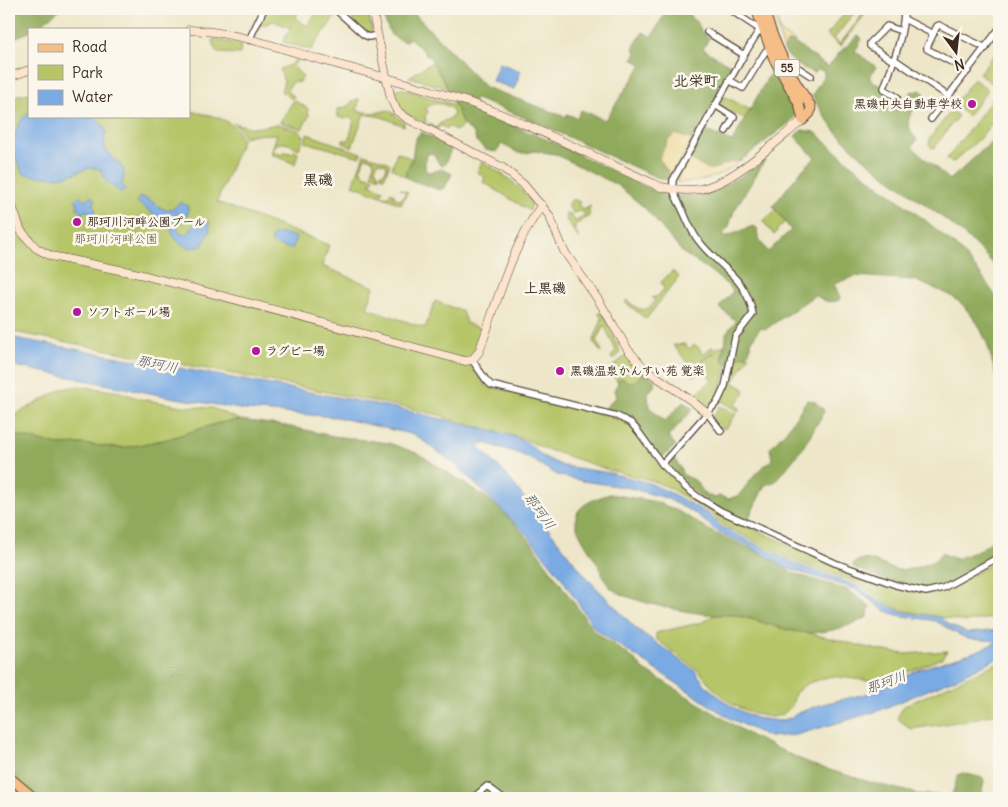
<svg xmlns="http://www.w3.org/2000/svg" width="1008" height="807" font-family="Delius,'Klee One',sans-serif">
	<rect width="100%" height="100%" fill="#fbf7ec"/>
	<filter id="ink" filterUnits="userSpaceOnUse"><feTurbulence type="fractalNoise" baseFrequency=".02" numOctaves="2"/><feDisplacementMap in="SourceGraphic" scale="10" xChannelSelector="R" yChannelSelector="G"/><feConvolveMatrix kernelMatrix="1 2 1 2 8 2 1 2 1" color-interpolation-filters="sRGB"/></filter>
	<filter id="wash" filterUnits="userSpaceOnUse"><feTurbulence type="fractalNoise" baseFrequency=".0096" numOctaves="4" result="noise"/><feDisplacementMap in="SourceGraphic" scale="20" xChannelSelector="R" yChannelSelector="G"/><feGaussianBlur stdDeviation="1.12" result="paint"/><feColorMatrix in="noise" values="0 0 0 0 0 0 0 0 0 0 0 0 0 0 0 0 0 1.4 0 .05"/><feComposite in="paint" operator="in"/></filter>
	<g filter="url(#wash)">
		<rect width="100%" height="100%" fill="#ede6c8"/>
		<g fill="#b5c568" stroke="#787843">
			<polygon points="266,9 300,9 295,18 307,26 319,9 331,9 337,14 311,50 283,42 291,26 287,27 274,21 260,26 256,32 256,35 253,34"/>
			<polygon points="360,9 367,9 373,33 365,33 352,21"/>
			<polygon points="848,9 857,9 834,39 840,44 867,9 869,9 840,46 827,35"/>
			<polygon points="213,39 241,44 240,54 218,53 213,46"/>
			<polygon points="995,53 999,54 999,75 991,83 979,73"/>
			<polygon points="295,60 297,61 293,66 303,77 299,83 296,81 292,83 287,90 288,92 294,96 292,99 281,91 284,82 280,69 290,65"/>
			<polygon points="432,62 449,89 409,77"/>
			<polygon points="973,80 975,80 987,89 987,91 969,115 967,115 955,106 954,104"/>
			<path d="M396,89H404L455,105L463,125L456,131L449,126L447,129L440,125L437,130L428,126L429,123L436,128C443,119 446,122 454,115L452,109C444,103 434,101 426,108L428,112L425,116L426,121L424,124C408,114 398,112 392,93Z"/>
			<path d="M29,93V116H189V111C208,115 235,117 242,140L217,202L329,245L322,266L374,287L367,308L425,328L435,301L462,311L466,323L482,329L470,367L487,386L614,417L628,424L637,433L660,467L696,498L749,526L825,562L852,572L901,589L925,594L945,590L999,560V617L966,622L900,610L879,598L858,583L797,562L724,526L709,512L668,487L650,480L609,470L543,448L527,440L445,418L444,416L394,405L9,331V97Z"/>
			<polygon points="724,96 750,110 745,119 719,105"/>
			<polygon points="995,97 999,100 999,114 980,138 955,161 952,162 947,159 993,98"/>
			<polygon points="356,99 359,99 357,111 375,113 389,110 404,122 404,126 382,117 364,114 352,147 343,143 343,140 349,140 354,120 348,117 346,119 338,117 338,109 346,107"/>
			<polygon points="294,100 308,109 309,116 302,129 280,122"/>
			<polygon points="951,111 957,115 957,117 934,148 932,148 929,144 930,138"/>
			<path d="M233,123L254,128L278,124L300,131L304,136L299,149C290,145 286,141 276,144L273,151L282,155L284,152L292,153L294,151L298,153L295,164L271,154L277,134L250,135L244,138L242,132Z"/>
			<polygon points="307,134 361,153 360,157 305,142"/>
			<polygon points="397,152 412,159 406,171 406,177 392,168"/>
			<polygon points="364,154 388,162 390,164 384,178 380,174 385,172 387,166 386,164 378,162 375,168 380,177 372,175 374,160 365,157 360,170 363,172 363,175 374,178 370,184 383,190 381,195 388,197 391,192 394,194 394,197 401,200 406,192 400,189 408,192 401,204 353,185"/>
			<path d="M482,162C503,174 517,183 532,202L530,211L483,182L485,177L477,172Z"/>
			<polygon points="573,199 580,202 578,204 583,210 591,206 589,208 589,216 574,226 579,239 565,218 566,214 571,215 574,220 577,221 585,214 583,212 578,211 574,213 572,212 567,204"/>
			<polygon points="776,210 785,222 777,230 777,231 774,235 763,221"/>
			<path d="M672,271L679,277L646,319L625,302L627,300C638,310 646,315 655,300L652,298L658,296L664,289L661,282Z"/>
			<polygon points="600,312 603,312 620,351 618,356 613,360 611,357 616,351 604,325 596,341 602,351 600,351 593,342 602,319 599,314"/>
			<polygon points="685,344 689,349 694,345 698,347 703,354 712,347 715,349 724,345 722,359 727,365 721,391 709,411 693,397 712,380 711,378 704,371 693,376 690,373 705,359 714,354 714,352 698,363 692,360 688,363 673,345"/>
			<polygon points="627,355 643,374 634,382 627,382 622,378 617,381 608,370"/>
			<path d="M747,355L749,356L733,382L744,389L745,392L735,405L740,408L738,411L722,401C729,387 728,372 735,358Z"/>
			<polygon points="79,386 120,392 140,399 182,406 212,408 240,420 219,423 168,439 123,448 81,444 58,445 9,434 9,418 62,389"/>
			<polygon points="720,406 736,414 728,426 723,429 712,418"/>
			<polygon points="714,615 734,615 878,650 905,654 947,651 942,658 896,677 879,682 831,676 806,684 795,693 792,706 782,715 772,717 754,714 732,704 711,686 701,673 656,639 656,633 703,622"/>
			<polygon points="999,662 999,713 964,721 911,729 897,718 904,706"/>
		</g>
		<g fill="#90aa5c" stroke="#666a3d">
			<polygon points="9,9 60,9 36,29 29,29 29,32 9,40"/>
			<path d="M380,9H410L485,87L566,117L567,114L577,118L581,110L605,120L642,65L633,59L636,52L633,48L643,32L652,37L667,9H689L688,12L692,19L698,23L701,31L709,38L703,49L735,68L692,140L675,134L662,165L671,176L668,180L656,177L531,120L476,99L473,101L481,113L548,140L640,184L656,191L680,196L710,193L741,176L767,157L734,211L729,226L723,234L725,237L753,226L757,228L758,237L768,252L791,230L773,206L801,171L815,158L795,136L802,130L815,132L853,166L925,220L961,251L980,274L999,301V387L987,343L978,324L963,305L950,295L914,280L855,276L834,284L840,297L839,300C830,304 822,300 815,295L766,329L760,328L751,342V347L747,355L735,358L731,366L724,363C721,353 727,343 726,333L736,321L719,307L733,291L731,288L709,270L683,253L645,208L617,185L555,154L535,151L526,153H519L501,144L497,152L486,150L476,141L474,133L463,125L446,84L431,59L410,38L404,42L391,35Z"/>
			<path d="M858,36L862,39L855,51L876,67L869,78L898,99L905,98L912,91L916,92L920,90L924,93L928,101L923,107L918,104C906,119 905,124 917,140L912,147L950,180L999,135V271C956,216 889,187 841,137C830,125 821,110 812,96L825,73L819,69L815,73C803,69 790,62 784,50L787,42H793L828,67L840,52Z"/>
			<path d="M772,70L795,112L794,117L789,123L740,161C712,164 717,180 688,157L704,130L732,142Z"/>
			<path d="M421,132L452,147L446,162L443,166L439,164L434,154L429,153C425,158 424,165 426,171L431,172L442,169L452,174L445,187L440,190L411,180L406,177C405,170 409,168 411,162C415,151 411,141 421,132Z"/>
			<polygon points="645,373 656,381 655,385 648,393 649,407 665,421 683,402 693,409 668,437 676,445 664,456 660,456 619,415 607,410 605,408 616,397 614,390 618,383 617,381 622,378 627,382 634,382"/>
			<polygon points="807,400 814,401 824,410 823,414 802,449 776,481 765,485 749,517 746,520 721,509 698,495 666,465 673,457 680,467 682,474 696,481 704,493 714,498 720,496 729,499 739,495 758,471 772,460 770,448 786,431"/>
			<polygon points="240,420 286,426 333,436 389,443 419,454 487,498 508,517 530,541 594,631 634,659 643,669 753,737 813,765 873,783 918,794 949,796 953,792 958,775 963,773 983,778 984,782 981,796 986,798 9,798 9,434 58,445 81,444 123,448 168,439 219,423"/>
			<path d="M610,494L657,502L678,511L714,533L761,553L792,573L848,590L870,606L867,617C853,626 826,633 808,633C783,632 759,619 734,615C728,614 721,615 715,615C689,613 633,603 612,589C605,584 602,570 597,563C575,527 558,509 610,494Z"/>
			<path d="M999,531V555C981,565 945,589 925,591C909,592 871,574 855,568L852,565C867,551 883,568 899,570C906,571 927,565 933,561C936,560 939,555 941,553L956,559C976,551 987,550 999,531Z"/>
		</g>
		<g fill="#eeda9e" stroke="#94825e">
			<polygon points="776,9 785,9 787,10 778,21 780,32 795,42 787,42 784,50 773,14"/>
			<polygon points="675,134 692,140 671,176 659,158 668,140"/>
			<path d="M688,157C717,180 712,164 740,161C721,177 701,183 676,182Z"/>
		</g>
		<g fill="#79aae4" stroke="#5a6a81" fill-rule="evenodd">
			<polygon points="499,63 521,71 514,89 492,81"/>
			<path d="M29,113V116H94L103,125L106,132L104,144L106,150L123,168L124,175L122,184L125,191L121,193C111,182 106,187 101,170C90,164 80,172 70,175C59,178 31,178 22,172C20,165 14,157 13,149C12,138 19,118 29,113Z"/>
			<polygon points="79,196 85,200 90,196 95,199 93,205 96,211 95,214 90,214 87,210 82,213 77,208 78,204 75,200"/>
			<path d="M140,197L148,199L165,210L174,208L180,202L188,206V214L186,216L177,213L174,217L180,234C192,235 189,229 196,223C198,222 201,221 203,220L209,221L210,231L202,246C189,251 177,245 172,232C170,227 170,224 167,220H161L137,202V200Z"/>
			<polygon points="283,233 296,237 292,249 281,247 272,243 271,237 273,235"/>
			<path d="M9,337L391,407L509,435L528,443L542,456L563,466L610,473L649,483L673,494L708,514L723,528L796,564L858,586L877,600L899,611L939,617L949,625L968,633L999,630V657L959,677L878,711L796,735L769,737L729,718L595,629L559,574L528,536L455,464L415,435L336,417L246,410L170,397L9,365ZM484,443L518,453L536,462L557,475L583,481L630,488L666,498L696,514L719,533L747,545L787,568L855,589L884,610L897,615L936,621L952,631L968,639L999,641L977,651L920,669L869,693L819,705L798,713L790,718L780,721L756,718L732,707L707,687L695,671L637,629L619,611L586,577L504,472L479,448V444Z"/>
		</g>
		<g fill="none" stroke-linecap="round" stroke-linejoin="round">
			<polyline stroke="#79aae4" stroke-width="1" points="9,108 13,109 22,118"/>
		</g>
	</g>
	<g filter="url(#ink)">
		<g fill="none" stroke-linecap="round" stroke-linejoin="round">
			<defs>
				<g id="street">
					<polyline points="335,9 364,35 369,37 377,35"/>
					<polyline points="729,9 759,29"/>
					<polyline points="904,19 933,34"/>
					<polyline points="707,32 744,55"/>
					<polyline points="249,40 264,9"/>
					<polyline points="894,59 948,96"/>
					<polyline points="893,61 870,46 870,43 887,26 901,31"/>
					<polyline points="784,63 794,65 811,76"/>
					<polyline points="968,71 927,49 927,47 937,26 939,25 986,48"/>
					<polyline points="729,80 743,88 765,52 769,48"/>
					<path d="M897,97L885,90L884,88C893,63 904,35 904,9"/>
					<polyline points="715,105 734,117 726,131"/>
					<polyline points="931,119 999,29"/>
					<polyline points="472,360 486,380 491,385 617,416 631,423 638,431 662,464 685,487 698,497 721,511 835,563 896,585 926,592 943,588 999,557"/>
					<polyline points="708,414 721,431"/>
					<path d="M662,464L718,401L725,386L735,337L753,314C746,276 718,267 698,240C691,231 687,219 682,209C677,199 672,192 673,180L744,55L772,9"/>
					<polyline points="473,798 487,786 503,798"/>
				</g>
				<g id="secondary">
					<polyline points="372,9 391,99 397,111 408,119 503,168 523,184 549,215 564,251 599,301 628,350 645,369 692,401 708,414"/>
					<path d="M189,30C232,31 276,47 318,59C374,75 430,88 485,108C545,131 602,161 661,187C674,190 687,191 700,189C733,183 776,141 803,120"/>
					<polyline points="9,77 29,70"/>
					<path d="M9,198L21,231L36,248L51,256L139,274L192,288L465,361L472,360L479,352C497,303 511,247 542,205"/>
				</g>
				<g id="primary">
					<polyline points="756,9 774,59 799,104 803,120"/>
					<path d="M764,9C774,45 790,76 811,106L810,113L803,120"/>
					<polyline points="9,777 34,798"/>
				</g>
			</defs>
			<use href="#street" stroke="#564638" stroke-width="8"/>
			<use href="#secondary" stroke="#564638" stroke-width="9"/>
			<use href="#primary" stroke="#564638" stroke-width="11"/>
			<use href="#street" stroke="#fff" stroke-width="5.5"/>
			<use href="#secondary" stroke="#fbe5cf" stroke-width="8"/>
			<use href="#primary" stroke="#f6be87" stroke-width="9"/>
		</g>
	</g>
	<g fill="#b5179e" stroke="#fbf7ec" stroke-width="2">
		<circle cx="972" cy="104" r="5"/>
		<circle cx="77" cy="222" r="5"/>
		<circle cx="77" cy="312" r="5"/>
		<circle cx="256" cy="351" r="5"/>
		<circle cx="560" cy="371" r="5"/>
	</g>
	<g text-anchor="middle" stroke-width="5" stroke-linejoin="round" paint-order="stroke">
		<rect fill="#fbf7ec" stroke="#75685c" stroke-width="1" x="774.5" y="59.5" width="25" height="17" rx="4"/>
		<g font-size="11" font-weight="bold" fill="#3b2a1e">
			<text x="787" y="72">55</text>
		</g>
		<g font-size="12" font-weight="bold" fill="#3b2a1e" stroke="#fbf7ec" text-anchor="start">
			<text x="962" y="108" text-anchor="end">黒磯中央自動車学校</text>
			<text x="87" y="226">那珂川河畔公園プール</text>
			<text x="87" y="316">ソフトボール場</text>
			<text x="266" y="355">ラグビー場</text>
			<text x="570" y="375">黒磯温泉かんすい苑 覚楽</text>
		</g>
		<g font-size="12" fill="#605834" stroke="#fbf7ec">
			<text x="116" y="243">那珂川河畔公園</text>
		</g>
		<g font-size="14" font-weight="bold" fill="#3b2a1e" stroke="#fbf7ec">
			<text x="545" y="293">上黒磯</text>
		</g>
		<g font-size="14" font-style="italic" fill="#515763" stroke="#fbf7ec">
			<text transform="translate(157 364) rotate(11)" y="5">那珂川</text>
			<text transform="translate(540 511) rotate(54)" y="5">那珂川</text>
			<text transform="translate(886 682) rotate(-20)" y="5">那珂川</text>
		</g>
		<g font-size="15" font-weight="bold" fill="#3b2a1e" stroke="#fbf7ec">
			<text x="696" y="86">北栄町</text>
			<text x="318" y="185">黒磯</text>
		</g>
	</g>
	<rect width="1008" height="807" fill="none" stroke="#fbf7ec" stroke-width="30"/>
	<rect x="28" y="28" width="162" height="90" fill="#fbf7ec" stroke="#aea59a"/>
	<rect x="38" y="44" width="25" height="8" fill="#f6be87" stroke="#aea59a"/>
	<text x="72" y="52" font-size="15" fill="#3b2a1e">Road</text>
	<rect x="38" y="65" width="25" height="15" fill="#b5c568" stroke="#aea59a"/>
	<text x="72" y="78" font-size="15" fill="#3b2a1e">Park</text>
	<rect x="38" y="90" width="25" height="15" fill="#79aae4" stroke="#aea59a"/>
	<text x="72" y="102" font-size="15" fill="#3b2a1e">Water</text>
	<g transform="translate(956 52) rotate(165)" stroke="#fbf7ec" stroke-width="4" paint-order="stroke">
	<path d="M0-4L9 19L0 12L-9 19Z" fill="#3b2a1e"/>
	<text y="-8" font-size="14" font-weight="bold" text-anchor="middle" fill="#3b2a1e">N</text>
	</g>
</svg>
